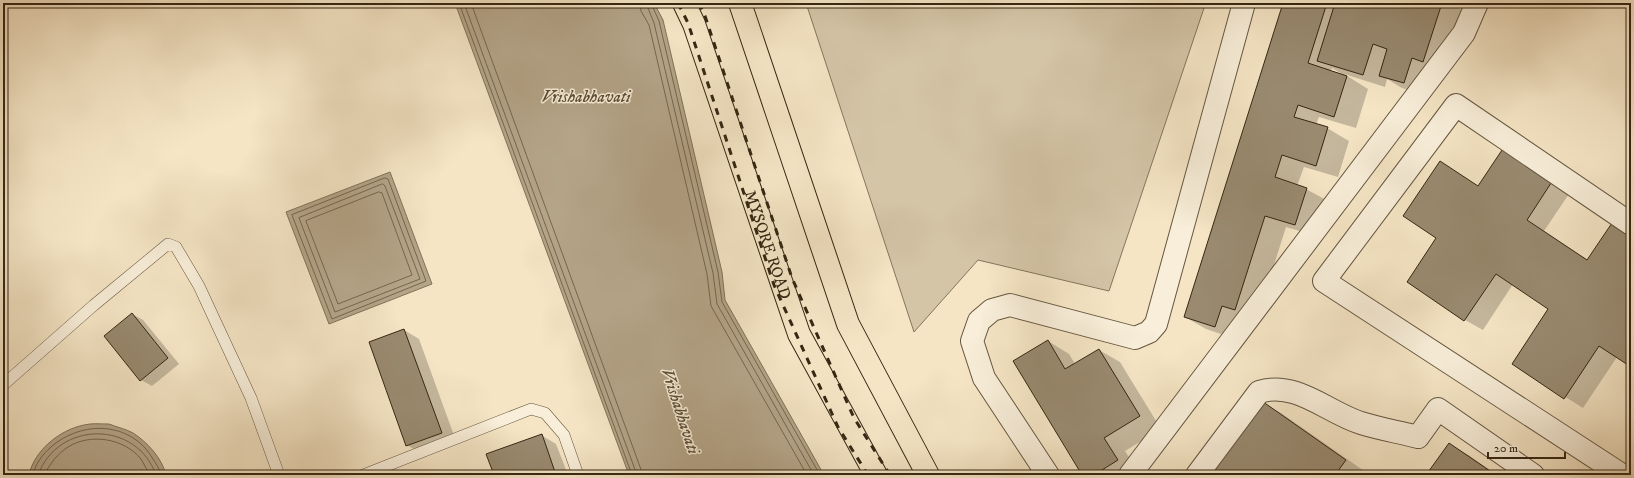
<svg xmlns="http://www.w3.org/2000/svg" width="1634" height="478" font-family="'IM FELL DW Pica',serif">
	<rect width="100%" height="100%" fill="#f5e5c5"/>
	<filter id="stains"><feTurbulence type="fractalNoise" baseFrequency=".005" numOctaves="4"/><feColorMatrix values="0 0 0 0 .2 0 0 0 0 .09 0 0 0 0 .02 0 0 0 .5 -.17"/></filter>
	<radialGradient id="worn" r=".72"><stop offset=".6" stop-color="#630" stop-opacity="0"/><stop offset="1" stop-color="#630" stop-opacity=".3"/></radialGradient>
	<polygon fill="#d4c5a7" stroke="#84765d" points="806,3 1203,3 1204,8 1109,291 978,260 914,332"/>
	<g fill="#b4a488" stroke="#817259">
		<polygon points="455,3 654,3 663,20 722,272 725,300 824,475 629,475"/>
		<polygon points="390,172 432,284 329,324 286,212"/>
		<path d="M109,424C116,427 126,429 133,433C147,442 162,458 166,475H29C34,451 59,430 84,425C91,423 101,424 109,424Z"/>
	</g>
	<g fill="#0003" fill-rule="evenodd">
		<path d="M1284,3H1450L1464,11L1425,95L1402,88L1387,79L1385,87L1344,74L1368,89L1356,128L1319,117L1316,125L1327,128L1349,141L1338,177L1304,167L1297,186L1306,189L1328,201L1317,236L1286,227L1256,322L1236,339L1206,329L1185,317ZM1332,68L1342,74V75L1331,71Z"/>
		<polygon points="1507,145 1573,188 1544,231 1588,260 1631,366 1617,357 1583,408 1513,364 1550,309 1513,284 1483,330 1465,320 1437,238 1440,162 1479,187"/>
		<polygon points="132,314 143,320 179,364 152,386 141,380"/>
		<polygon points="404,330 419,339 456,441 422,454 407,445"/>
		<polygon points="1048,341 1069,354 1075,364 1099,350 1120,362 1161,429 1125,451 1139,473 1135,475 1083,475"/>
		<polygon points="1260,401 1281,413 1367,473 1365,475 1208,475"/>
		<polygon points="541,435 556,444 568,475 495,475"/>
		<polygon points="1449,444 1470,456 1497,475 1427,475"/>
	</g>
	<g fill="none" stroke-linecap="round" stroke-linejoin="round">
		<g stroke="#74664e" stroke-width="1">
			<polyline points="459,3 632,475"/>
			<polyline points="464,3 637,475"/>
			<polyline points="471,3 643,475"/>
			<polyline points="640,3 641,11 649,25 707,274 711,306 807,475"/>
			<polyline points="646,3 654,23 713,273 717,304 814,475"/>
			<polyline points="651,3 659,21 718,272 722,302 820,475"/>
			<polygon points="385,178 388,179 426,281 332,319 292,215"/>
			<polygon points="383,184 385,186 420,279 335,312 299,218"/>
			<polygon points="379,192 382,193 412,275 338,304 306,221"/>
			<path d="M33,475C35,464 43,454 51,447C82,420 131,421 153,459C156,464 160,469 161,475"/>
			<path d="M38,475C58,420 137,420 156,475"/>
			<path d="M44,475C50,464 57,454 68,447C90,433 124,438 141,459C144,464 147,470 150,475"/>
		</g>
	</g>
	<g fill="#998a70" stroke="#352713">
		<polygon points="1283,3 1327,3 1308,63 1347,76 1334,117 1298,105 1294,117 1328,127 1316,166 1282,155 1275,177 1307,188 1295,225 1265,216 1235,310 1222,306 1215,327 1184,317"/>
		<polygon points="1335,3 1442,3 1423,62 1412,58 1404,83 1379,76 1387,49 1373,44 1363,75 1317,61"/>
		<polygon points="1506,144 1555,177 1527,220 1587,260 1614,220 1631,232 1631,367 1599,346 1564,399 1512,364 1548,309 1496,274 1464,321 1407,282 1436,238 1403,216 1440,161 1478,186"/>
		<polygon points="132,313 168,358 140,381 104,336"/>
		<polygon points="404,329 442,433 406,446 369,342"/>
		<polygon points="1048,340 1065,369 1099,349 1140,416 1104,438 1118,460 1094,475 1082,475 1013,361"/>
		<polygon points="1259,399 1346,460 1335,475 1207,475"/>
		<polygon points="542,434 556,475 494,475 486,454"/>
		<polygon points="1449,443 1496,475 1426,475"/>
	</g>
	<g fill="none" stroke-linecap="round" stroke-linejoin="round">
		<defs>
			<g id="lane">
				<polyline points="3,385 94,305 168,244 176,247 199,286 251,398 279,475"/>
				<polyline points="363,475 531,409 545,413 564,435 578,475"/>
			</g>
			<g id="street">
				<polyline points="1048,475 984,378 972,341 979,321 992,310 1010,305 1135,338 1149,332 1156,324 1244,3"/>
				<polyline points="1130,475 1464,33 1477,3"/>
				<path d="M1197,475L1259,392C1296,380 1328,413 1361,423C1380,429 1399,432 1418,437L1438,409L1533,475"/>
				<polyline points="1622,475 1324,281 1456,105 1631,224"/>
			</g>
			<g id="highway">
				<path id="s1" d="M684,3L694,24L799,334L876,475"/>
				<polyline points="740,3 848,324 928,475"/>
			</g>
		</defs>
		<use href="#lane" stroke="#655640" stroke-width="12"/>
		<use href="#street" stroke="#655640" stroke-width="24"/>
		<use href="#highway" stroke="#352713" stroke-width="24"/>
		<use href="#lane" stroke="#f8eed9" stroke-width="11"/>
		<use href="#street" stroke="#f8eed9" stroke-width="22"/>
		<use href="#highway" stroke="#f5e5c5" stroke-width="22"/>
		<g stroke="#352713" stroke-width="3" stroke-dasharray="7 7" stroke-linecap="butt">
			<polyline points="678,3 688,23 774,285 838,427 868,475"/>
			<polyline points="699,3 705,16 792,278 854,418 890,475"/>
		</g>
	</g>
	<g text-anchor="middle" stroke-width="3" stroke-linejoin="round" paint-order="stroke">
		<g font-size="16" fill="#352713" stroke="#f8eed9">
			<text dy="6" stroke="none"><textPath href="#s1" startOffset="256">MYSORE ROAD</textPath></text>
		</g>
		<g font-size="17" font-style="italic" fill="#5b4c36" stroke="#f8eed9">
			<text x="586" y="102">Vrishabhavati</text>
			<text transform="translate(681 411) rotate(72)" y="6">Vrishabhavati</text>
		</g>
	</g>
	<rect width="1634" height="478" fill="none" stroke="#f5e5c5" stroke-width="16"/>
	<rect x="4" y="4" width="1626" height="470" fill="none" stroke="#352713" stroke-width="2"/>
	<rect x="8" y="8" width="1618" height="462" fill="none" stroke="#352713"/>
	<path d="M1488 452v6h77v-6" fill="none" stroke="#352713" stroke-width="2"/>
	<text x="1494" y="452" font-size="12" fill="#352713" stroke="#f8eed9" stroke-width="3" paint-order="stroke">20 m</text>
	<rect width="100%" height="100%" filter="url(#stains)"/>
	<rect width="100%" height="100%" fill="url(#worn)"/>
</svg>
